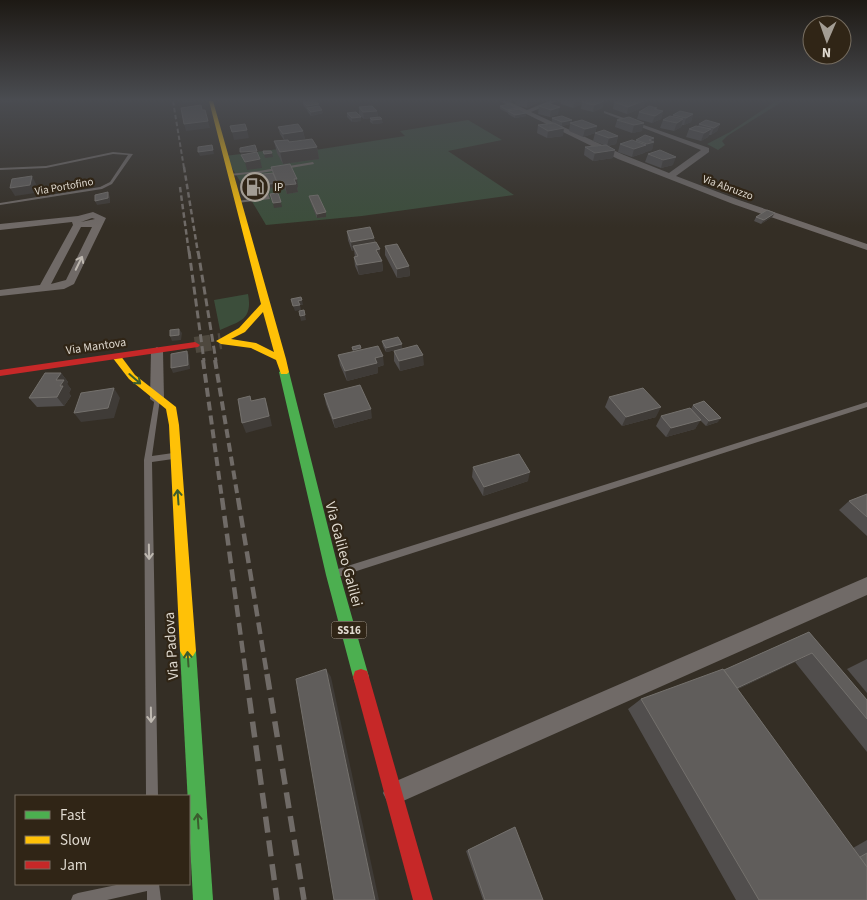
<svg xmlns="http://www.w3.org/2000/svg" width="867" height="900" font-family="'Source Sans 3',sans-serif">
	<rect width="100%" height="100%" fill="#342e25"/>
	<g fill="#3c4e3b">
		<polygon points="776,101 783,101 727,136 722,141 725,145 718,150 707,144 730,132"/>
		<polygon points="468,120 502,140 448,151 514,195 362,216 266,225 225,156 309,145 315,150 405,136 400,131"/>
		<path d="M248,294C253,320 240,321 220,330L214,300Z"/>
	</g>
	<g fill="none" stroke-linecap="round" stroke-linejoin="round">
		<polyline stroke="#4e483e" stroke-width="16" stroke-dasharray="16 8" stroke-linecap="butt" points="195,345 221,341"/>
		<g fill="#706a67" fill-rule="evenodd">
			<polygon points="113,152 133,154 112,184 102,189 0,205 0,203 100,187 110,182 128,155 113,154 46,168 0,170 0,168 46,166"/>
			<polygon points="313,162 314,164 261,173 270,199 237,203 235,202 237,201 266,197 257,173 230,176 228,175 229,174 259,171"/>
			<polygon points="155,397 157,397 160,399 152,456 173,453 176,454 177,456 176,458 173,459 152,462 158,796 146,796 144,460"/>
			<polygon points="867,402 867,407 338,577 335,576 333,573 335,570 338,569"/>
			<polygon points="121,884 159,884 161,900 147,900 147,891 107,900 71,900 73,895 78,893"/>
		</g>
		<g fill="#706a67" fill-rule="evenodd">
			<polygon points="500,101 508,101 527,110 549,101 557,101 531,112 624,155 669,173 701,150 604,113 604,111 709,148 709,152 676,176 739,200 867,244 867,250 733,204 618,159"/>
			<path d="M93,212L106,218L74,284L64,289L0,296V290L40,285L73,225L72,222L0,230V224L78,216ZM92,218L95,219L81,222ZM81,227H92L66,280L51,284Z"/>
			<polygon points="157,347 163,351 164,399 157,404 150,399 151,351"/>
			<polygon points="867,577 867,595 403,801 395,805 387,801 383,793 387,785"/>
		</g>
		<g fill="#4caf50" fill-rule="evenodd">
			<polygon points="284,369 289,372 340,575 369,677 367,683 361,685 355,683 353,677 326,575 279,372"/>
			<polygon points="188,643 193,646 196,651 213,900 193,900 180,651 183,646"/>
		</g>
		<g fill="#ffc107" fill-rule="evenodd">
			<path d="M209,101H213L286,359L289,372L287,374H281L276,360L251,348L221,344L216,341L239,328L261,304ZM263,312L274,352L256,343L231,339L245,332Z"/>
			<polygon points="117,354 120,355 135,375 176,407 179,425 196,651 193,656 188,659 183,656 180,651 169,425 166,409 129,379 112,357"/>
		</g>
		<g fill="#c62828" fill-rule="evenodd">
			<polygon points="195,342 200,345 198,347 0,376 0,370"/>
			<polygon points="361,669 367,671 369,677 433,900 413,900 353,677 355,671"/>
		</g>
		<polyline stroke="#706b67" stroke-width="2" stroke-dasharray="4.5 2.5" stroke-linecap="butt" points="173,101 184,168"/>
		<g stroke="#706b67" stroke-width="2.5" stroke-dasharray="5.5 3" stroke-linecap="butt">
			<polyline points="184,167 198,253"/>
			<polyline points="180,187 189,253"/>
		</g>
		<g stroke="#706b67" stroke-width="3" stroke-dasharray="8 4" stroke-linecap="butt">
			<polyline points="189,251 204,361"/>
			<polyline points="198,251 216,361"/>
		</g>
		<g stroke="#706b67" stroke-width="4" stroke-dasharray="9 5" stroke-linecap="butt">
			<polyline points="203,360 222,499"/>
			<polyline points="215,360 238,499"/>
		</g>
		<g stroke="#706b67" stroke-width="4.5" stroke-dasharray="12 6" stroke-linecap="butt">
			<polyline points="222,498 246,675"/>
			<polyline points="238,498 267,675"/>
		</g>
		<g stroke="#706b67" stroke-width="5.5" stroke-dasharray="16 8" stroke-linecap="butt">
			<polyline points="246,674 277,900"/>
			<polyline points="267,674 304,900"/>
		</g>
	</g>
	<g fill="#514e4d">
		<polygon points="516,101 538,101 537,103 527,108 515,105"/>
		<polygon points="561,101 582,101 581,104 573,108 561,104"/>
		<polygon points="604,101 602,108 593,112 581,109 582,102"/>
		<polygon points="618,101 645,101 644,107 627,114 613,109 614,102"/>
		<polygon points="303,102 319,106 323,113 311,116 308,112 307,110 303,105"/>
		<polygon points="547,103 558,114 550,117 538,114 539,106"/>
		<polygon points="500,106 517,108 516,109 526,116 515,118 508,114 508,113 500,109"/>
		<polygon points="359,107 377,111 378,117 383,123 373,124 370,122 370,118 364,119 359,115"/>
		<polygon points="656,110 663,111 661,119 652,123 637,119 639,112"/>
		<polygon points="347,113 361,121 352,122 347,117"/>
		<polygon points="693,114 691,122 684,125 682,125 681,127 674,131 660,128 663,120 672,117 673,115"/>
		<polygon points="629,117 642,131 632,133 615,127 617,120"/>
		<polygon points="552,118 572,120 571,123 597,126 595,133 618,136 616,144 608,146 613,158 593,161 584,155 585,147 604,145 593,141 595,133 583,137 569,131 570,124 562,126 558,125 563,136 547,138 537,133 538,125 554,123 552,122"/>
		<polygon points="699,124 720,124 717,131 711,135 709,135 708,137 701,141 686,137 689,129 698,126"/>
		<polygon points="278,127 303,131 305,139 289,141 317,147 319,159 283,164 277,153 274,141 284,140 280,134"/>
		<polygon points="654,138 652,150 645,152 644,153 632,157 618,152 620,144 636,141 636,140"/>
		<polygon points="648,154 673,165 661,168 645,162"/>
		<polygon points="271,167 298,187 297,188 298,192 287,194 285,189 279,190 278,187 249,191 245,176 273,173"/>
		<polygon points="309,196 326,212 326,217 317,218 310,201"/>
		<polygon points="775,213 772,217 761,224 754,221 756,217"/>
		<polygon points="347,231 374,238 375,242 382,261 383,271 359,275 355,266 354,257 355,257 354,250 352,251 348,240"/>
		<polygon points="385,246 409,266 410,276 397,278 385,255"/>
		<polygon points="382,341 402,344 402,349 386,352 383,346"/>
		<polygon points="352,347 361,350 384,365 378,367 378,373 347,381 340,365 338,355 353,352"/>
		<polygon points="394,351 424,365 400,371 394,361"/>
		<polygon points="61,373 68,382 67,384 71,389 69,393 71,396 64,406 37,407 29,398"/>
		<polygon points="324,394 372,418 335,428 326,404"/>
		<polygon points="609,397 656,417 622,426 605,407"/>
		<polygon points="693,405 718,422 706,426 700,420 695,429 666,437 656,426 661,416 691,409"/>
		<polygon points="473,467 528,481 483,496 472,477"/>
		<polygon points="867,494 867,536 839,510 849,501"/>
		<polygon points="809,632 867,700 867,752 795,662 738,689 853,848 867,840 867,900 736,900 628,709 641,699 724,670"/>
		<polygon points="867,659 867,693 847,669"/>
		<polygon points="510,829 543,900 483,900 466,851"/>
	</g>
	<g fill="#3f3b37">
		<polygon points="4,101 16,101 5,103"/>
		<polygon points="182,101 195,101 183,103"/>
		<polygon points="527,101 538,101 537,103 527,108"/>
		<polygon points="575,101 582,101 581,104 573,108"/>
		<polygon points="604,101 602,108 593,112 594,105"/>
		<polygon points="643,101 645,101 644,107 627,114 628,107"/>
		<polygon points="319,104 319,108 307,108 307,110 307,106"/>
		<polygon points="560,107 558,114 550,117 551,110"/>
		<polygon points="205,110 210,128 186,131 184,124"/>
		<polygon points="322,110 323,113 311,116 311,112"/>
		<polygon points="377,111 378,118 364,119 363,112"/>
		<polygon points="663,111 661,119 652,123 655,116"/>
		<polygon points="526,113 526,116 515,118 515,115"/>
		<polygon points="693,114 691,122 684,125 686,118"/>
		<polygon points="361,117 361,121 352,122 352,118"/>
		<polygon points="382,119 383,123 373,124 372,120"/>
		<polygon points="683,119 681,127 674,131 677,123"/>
		<polygon points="572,120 571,124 562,126 562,122"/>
		<polygon points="644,123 642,131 632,133 634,125"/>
		<polygon points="720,124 717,131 711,135 714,128"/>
		<polygon points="597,126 595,133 583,137 585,129"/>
		<polygon points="564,128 563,136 547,138 548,131"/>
		<polygon points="711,129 708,137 701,141 704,133"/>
		<polygon points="247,130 249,138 234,140 232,132"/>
		<polygon points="303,131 305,139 285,142 283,134"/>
		<polygon points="618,136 616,144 607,146 609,138"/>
		<polygon points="654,138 652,142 654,142 652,150 632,157 634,149 646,145 649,140"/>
		<polygon points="212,145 214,154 200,156 198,152"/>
		<polygon points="317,147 319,159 283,164 280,152"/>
		<polygon points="615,150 613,158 593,161 595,153"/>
		<polygon points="257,151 259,159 241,155 243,160 240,152"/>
		<polygon points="272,153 273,157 265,158 264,154"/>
		<polygon points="676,157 673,165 661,168 663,160"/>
		<polygon points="260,159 262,168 247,170 245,162"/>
		<polygon points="32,176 36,184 35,193 15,196 10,188"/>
		<polygon points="294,179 297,179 298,187 297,188 298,192 287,194 285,185"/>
		<polygon points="283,181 285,189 279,190 277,182"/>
		<polygon points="277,183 278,187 249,191 248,187"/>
		<polygon points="108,192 110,197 110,203 97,205 95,201"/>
		<polygon points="281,202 282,207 274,208 273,203"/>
		<polygon points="326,212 326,217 317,218 317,214"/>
		<polygon points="775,213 772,217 761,224 764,220"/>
		<polygon points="374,238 375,247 353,246 354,250 352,251 351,242"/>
		<polygon points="380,249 380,258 376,250"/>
		<polygon points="382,261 383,271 359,275 357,265"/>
		<polygon points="409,266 410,276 397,278 397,269"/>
		<polygon points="302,300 303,305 300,305 301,310 295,311 293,306 298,301"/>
		<polygon points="305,315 306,320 301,321 300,316"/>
		<polygon points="179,329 182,333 181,340 172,341 170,336"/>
		<polygon points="402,344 402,349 386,352 386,348"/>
		<polygon points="361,348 362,353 354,354 353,350"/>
		<polygon points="187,351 189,355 190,369 173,373 171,368"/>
		<polygon points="423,355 424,365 400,371 399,361"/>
		<polygon points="383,356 384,365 378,367 378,373 347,381 345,371 375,358"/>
		<polygon points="61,373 68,382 67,384 71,389 69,393 71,396 64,406 57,397 56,380"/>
		<polygon points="114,388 120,398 114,418 81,422 74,413"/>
		<polygon points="265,398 268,407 272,426 246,433 242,423"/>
		<polygon points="661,407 656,417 622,426 626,417"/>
		<polygon points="371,409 372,418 335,428 333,419"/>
		<polygon points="721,418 718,422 706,426 709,421"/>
		<polygon points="701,420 695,429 666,437 671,428"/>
		<polygon points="530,472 528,481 483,496 484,487"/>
		<polygon points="812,653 795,662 718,698 732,690"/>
		<polygon points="326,669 331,677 379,900 375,900"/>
	</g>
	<g fill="#605d5b" stroke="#74716d">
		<polygon points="310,101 315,101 319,104 307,106 303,102"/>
		<polygon points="585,101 604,101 594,105 582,102"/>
		<polygon points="618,101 643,101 628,107 614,102"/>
		<polygon points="547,103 560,107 551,110 539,106"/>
		<polygon points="509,104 517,108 507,110 500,106"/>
		<polygon points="201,105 202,110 205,110 208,121 184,124 181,108"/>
		<polygon points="319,106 322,110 311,112 307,108"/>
		<polygon points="372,106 377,111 363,112 359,107"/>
		<polygon points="649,106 657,108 654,109 663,111 655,116 639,112"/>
		<polygon points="519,109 526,113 515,115 508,111"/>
		<polygon points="680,111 693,114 686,118 673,115"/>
		<polygon points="356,112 361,117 352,118 347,113"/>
		<polygon points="562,116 572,120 562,122 552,118"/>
		<polygon points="670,116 683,119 677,123 663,120"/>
		<polygon points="380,117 382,119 372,120 370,118"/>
		<polygon points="629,117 644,123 634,125 617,120"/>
		<polygon points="582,120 597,126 585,129 570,123"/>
		<polygon points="706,120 720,124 714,128 699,124"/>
		<polygon points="554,123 564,128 548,131 538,125"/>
		<polygon points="245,124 247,130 232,132 230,126"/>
		<polygon points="298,124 303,131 283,134 278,127"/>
		<polygon points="696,126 711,129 704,133 689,129"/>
		<polygon points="604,130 618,136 609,138 595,133"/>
		<polygon points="645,135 654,138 649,140 654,142 647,144 636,140"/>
		<polygon points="312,139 317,147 280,152 274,141 288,140 289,142"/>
		<polygon points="632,140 646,145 634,149 620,144"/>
		<polygon points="212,145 213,150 198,152 198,147"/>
		<polygon points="255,145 257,151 240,152 240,148"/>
		<polygon points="606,145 615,150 595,153 585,147"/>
		<polygon points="660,150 676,157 663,160 648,154"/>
		<polygon points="263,151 271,151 272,153 264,154"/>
		<polygon points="257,152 260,159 245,162 241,155"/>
		<polygon points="290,164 297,179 294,179 296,184 285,185 283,181 277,182 271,167"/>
		<polygon points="273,173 277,183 248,187 245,176"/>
		<polygon points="32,176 30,185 10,188 12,179"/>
		<polygon points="108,192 108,198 95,201 95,195"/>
		<polygon points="278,193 281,202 273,203 270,194"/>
		<polygon points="318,195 326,212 317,214 309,196"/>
		<polygon points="767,210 775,213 764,220 756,217"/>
		<polygon points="370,227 374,238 351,242 347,231"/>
		<polygon points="376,242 380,249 376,250 382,261 357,265 354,257 358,256 353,246"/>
		<polygon points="397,244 409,266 397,269 385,246"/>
		<polygon points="301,297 302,300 298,301 300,305 293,306 291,299"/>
		<polygon points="304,310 305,315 300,316 299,311"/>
		<polygon points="179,329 179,335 170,336 170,330"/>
		<polygon points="398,337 402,344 386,348 382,341"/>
		<polygon points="360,345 361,348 353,350 352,347"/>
		<polygon points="417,345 423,355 399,361 394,351"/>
		<polygon points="378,346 383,356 375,358 377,363 345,371 338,355"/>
		<polygon points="187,351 188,365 171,368 171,354"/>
		<polygon points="45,373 61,373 56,380 64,380 60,386 63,386 57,397 29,398"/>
		<polygon points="360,385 371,409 333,419 324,394"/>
		<polygon points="114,388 108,408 74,413 81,393"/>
		<polygon points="643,388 661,407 626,417 609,397"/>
		<polygon points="250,396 251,401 265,398 269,416 242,423 238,399"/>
		<polygon points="704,401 721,418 709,421 693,405"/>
		<polygon points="690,408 701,420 671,428 661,416"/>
		<polygon points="519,454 530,472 484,487 473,467"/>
		<polygon points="867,494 867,517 849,501"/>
		<polygon points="809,632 867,700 867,719 812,653 737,688 724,670"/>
		<polygon points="326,669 375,900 334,900 296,679"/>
		<polygon points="723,669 867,867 867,900 759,900 641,699"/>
		<polygon points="515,827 543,900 485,900 468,850"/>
		<polygon points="867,853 867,867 860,857"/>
	</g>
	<defs><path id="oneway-shaft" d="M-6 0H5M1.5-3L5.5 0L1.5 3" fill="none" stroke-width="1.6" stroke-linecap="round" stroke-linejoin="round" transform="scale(1.25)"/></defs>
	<g stroke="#beb8b0">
		<use href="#oneway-shaft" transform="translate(79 263) rotate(-64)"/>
		<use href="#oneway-shaft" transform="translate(149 552) rotate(89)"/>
		<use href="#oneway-shaft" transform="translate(151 715) rotate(89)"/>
	</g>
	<g stroke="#3b5c2d">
		<use href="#oneway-shaft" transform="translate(135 379) rotate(41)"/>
		<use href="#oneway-shaft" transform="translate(178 497) rotate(-94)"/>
		<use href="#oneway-shaft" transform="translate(188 659) rotate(-94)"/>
		<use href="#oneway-shaft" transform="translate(198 821) rotate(-94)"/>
	</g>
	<linearGradient id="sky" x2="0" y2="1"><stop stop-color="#1d1914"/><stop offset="0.44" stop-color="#4a4c51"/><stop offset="1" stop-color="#4a4c51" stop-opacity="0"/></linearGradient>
	<rect width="867" height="227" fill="url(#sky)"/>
	<defs>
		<symbol id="fuel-ring" viewBox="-11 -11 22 22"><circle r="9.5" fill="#302516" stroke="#a39d94" stroke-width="1.5"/><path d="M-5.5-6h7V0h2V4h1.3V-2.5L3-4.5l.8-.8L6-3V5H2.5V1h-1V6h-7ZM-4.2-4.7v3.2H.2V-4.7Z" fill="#a39d94"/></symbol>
	</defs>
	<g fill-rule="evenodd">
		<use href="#fuel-ring" x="239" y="171" width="32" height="32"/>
	</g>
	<g text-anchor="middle" stroke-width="4.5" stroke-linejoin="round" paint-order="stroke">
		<g font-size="11" fill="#dfd9cf" stroke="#302516">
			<text transform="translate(64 186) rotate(-10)" y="4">Via Portofino</text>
			<text transform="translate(728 187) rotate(20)" y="4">Via Abruzzo</text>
		</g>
		<g font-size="11" fill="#dfd9cf" stroke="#302516" text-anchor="start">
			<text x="274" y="191">IP</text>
		</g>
		<rect fill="#302516" stroke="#aaa398" stroke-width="1" x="331.5" y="621.5" width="35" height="17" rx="4"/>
		<g font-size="11" font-weight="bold" fill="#dfd9cf">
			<text x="349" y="634">SS16</text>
		</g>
		<g font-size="12" fill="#dfd9cf" stroke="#302516">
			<text transform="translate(96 346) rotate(-8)" y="4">Via Mantova</text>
		</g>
		<g font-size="15" fill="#dfd9cf" stroke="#302516">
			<text transform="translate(344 554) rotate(75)" y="5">Via Galileo Galilei</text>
			<text transform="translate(171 646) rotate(-94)" y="5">Via Padova</text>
		</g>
	</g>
	<rect x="15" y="795" width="175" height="90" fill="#302516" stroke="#766d60"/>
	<rect x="25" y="811" width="25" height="8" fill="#4caf50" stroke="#766d60"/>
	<text x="60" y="820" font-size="15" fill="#dfd9cf">Fast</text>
	<rect x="25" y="836" width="25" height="8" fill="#ffc107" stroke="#766d60"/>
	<text x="60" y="845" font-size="15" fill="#dfd9cf">Slow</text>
	<rect x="25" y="861" width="25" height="8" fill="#c62828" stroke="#766d60"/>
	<text x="60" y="870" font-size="15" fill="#dfd9cf">Jam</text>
	<g transform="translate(827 40) rotate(182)"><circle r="24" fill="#302516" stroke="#766d60"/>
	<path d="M0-4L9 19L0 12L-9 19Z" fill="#a39d94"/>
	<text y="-8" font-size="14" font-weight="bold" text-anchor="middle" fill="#dfd9cf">N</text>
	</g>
</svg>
